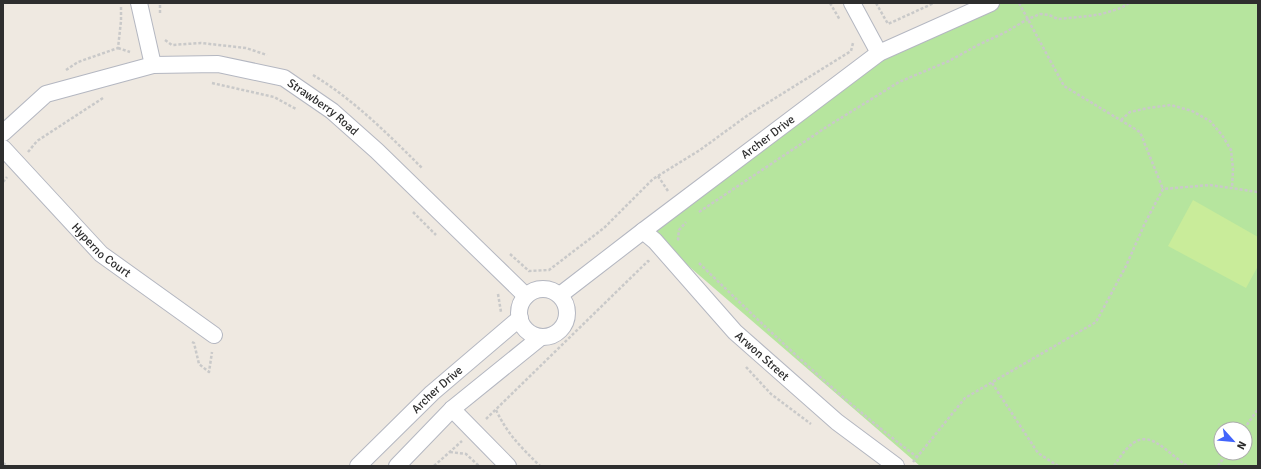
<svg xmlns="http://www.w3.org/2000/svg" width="1261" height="469" font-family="Signika,sans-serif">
	<rect width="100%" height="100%" fill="#efe9e1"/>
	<path fill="#b6e59e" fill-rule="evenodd" d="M1000,3H1258L1257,466H920L648,231L878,61ZM1221,429H1245V453H1221Z"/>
	<polygon fill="#c9ec9a" points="1193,200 1258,237 1258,266 1246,288 1168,246"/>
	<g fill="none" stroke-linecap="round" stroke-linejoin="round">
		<defs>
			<g id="minor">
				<polyline points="139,3 153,65"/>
				<polyline points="852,3 879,53"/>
				<path id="s1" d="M3,133L46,94L153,65L218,64L284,78L332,111L377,151L526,296"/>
				<path id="s2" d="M3,148L101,254L214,335"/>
				<path id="s3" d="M643,231L655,241L735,332L837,422L896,466"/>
				<circle cx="543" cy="313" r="24"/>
				<path id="s4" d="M560,295L643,231L879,53L991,3"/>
				<polyline points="452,409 508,466"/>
				<path id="s5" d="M358,466L432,393L520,318"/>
				<polyline points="397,466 452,409 541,337"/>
			</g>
		</defs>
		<use href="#minor" stroke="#b4b7c1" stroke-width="18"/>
		<g stroke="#c9c9c9" stroke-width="2.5" stroke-dasharray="3 2" stroke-linecap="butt">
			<polyline points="830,3 840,20"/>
			<polyline points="876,3 888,24 934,3"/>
			<polyline points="1019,3 1064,86 1140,132 1163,189"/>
			<polyline points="160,13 160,3"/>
			<polyline points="165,40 172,45 201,43 246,48 267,55"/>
			<polyline points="118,48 130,52"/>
			<polyline points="66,70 78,62 118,48 121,21 121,5"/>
			<path d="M313,75C354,100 388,134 422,168"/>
			<polyline points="212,83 274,97 296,109"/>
			<polyline points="1121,120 1130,112 1148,108 1171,105 1192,111 1210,121 1222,135 1231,150 1233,169 1232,188"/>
			<polyline points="28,152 37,141 103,98"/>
			<polyline points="658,176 668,191"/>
			<polyline points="3,182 7,177"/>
			<polyline points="413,212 436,235"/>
			<polyline points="699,212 828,126 899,82 949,61 978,45 1004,33 1028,19 1040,14 1049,15 1058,19 1088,16 1102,14 1121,8 1129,3"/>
			<polyline points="679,240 678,239 679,230 686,222"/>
			<polyline points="510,254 529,271 549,270 604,228 653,179 700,150 748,115 851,51 853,43"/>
			<path d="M699,263C769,331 839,398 917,457"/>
			<polyline points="498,294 501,312"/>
			<polyline points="192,342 194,343 199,364 209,372 212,352"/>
			<polyline points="746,367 771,394 811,424"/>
			<polyline points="992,383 1038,453 1058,466"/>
			<path d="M496,410C508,435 521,447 540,466"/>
			<polyline points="486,419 648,261 650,263"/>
			<polyline points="1244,429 1258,409"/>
			<polyline points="450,452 466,454 479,466"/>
			<polyline points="913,462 965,398 1096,322 1126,266 1145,223 1163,189 1210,185 1258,192"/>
			<polyline points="3,463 8,466"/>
			<polyline points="434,466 462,441"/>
			<path d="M1114,466C1143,420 1154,442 1187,466"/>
			<polyline points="1218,466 1227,453"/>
		</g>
		<use href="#minor" stroke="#fff" stroke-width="16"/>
	</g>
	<g text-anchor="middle" stroke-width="3" stroke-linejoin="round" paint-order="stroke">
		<g font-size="12" fill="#2e2e2e" stroke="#fff">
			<text dy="4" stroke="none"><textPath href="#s1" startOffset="350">Strawberry Road</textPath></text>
			<text dy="4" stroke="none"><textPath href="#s4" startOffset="261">Archer Drive</textPath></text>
			<text dy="4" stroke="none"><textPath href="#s2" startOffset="142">Hyperno Court</textPath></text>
			<text dy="4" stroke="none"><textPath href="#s3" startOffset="173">Arwon Street</textPath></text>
			<text dy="4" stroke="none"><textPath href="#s5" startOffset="110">Archer Drive</textPath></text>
		</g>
	</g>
	<rect width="1261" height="469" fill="none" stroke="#2e2e2e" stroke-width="8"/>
	<g transform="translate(1233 441) rotate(117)"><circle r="19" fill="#ffffff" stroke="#ababab"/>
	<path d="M0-3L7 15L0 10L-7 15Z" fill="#4264fb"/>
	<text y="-6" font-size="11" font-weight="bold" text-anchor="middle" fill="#2e2e2e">N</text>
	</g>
</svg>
